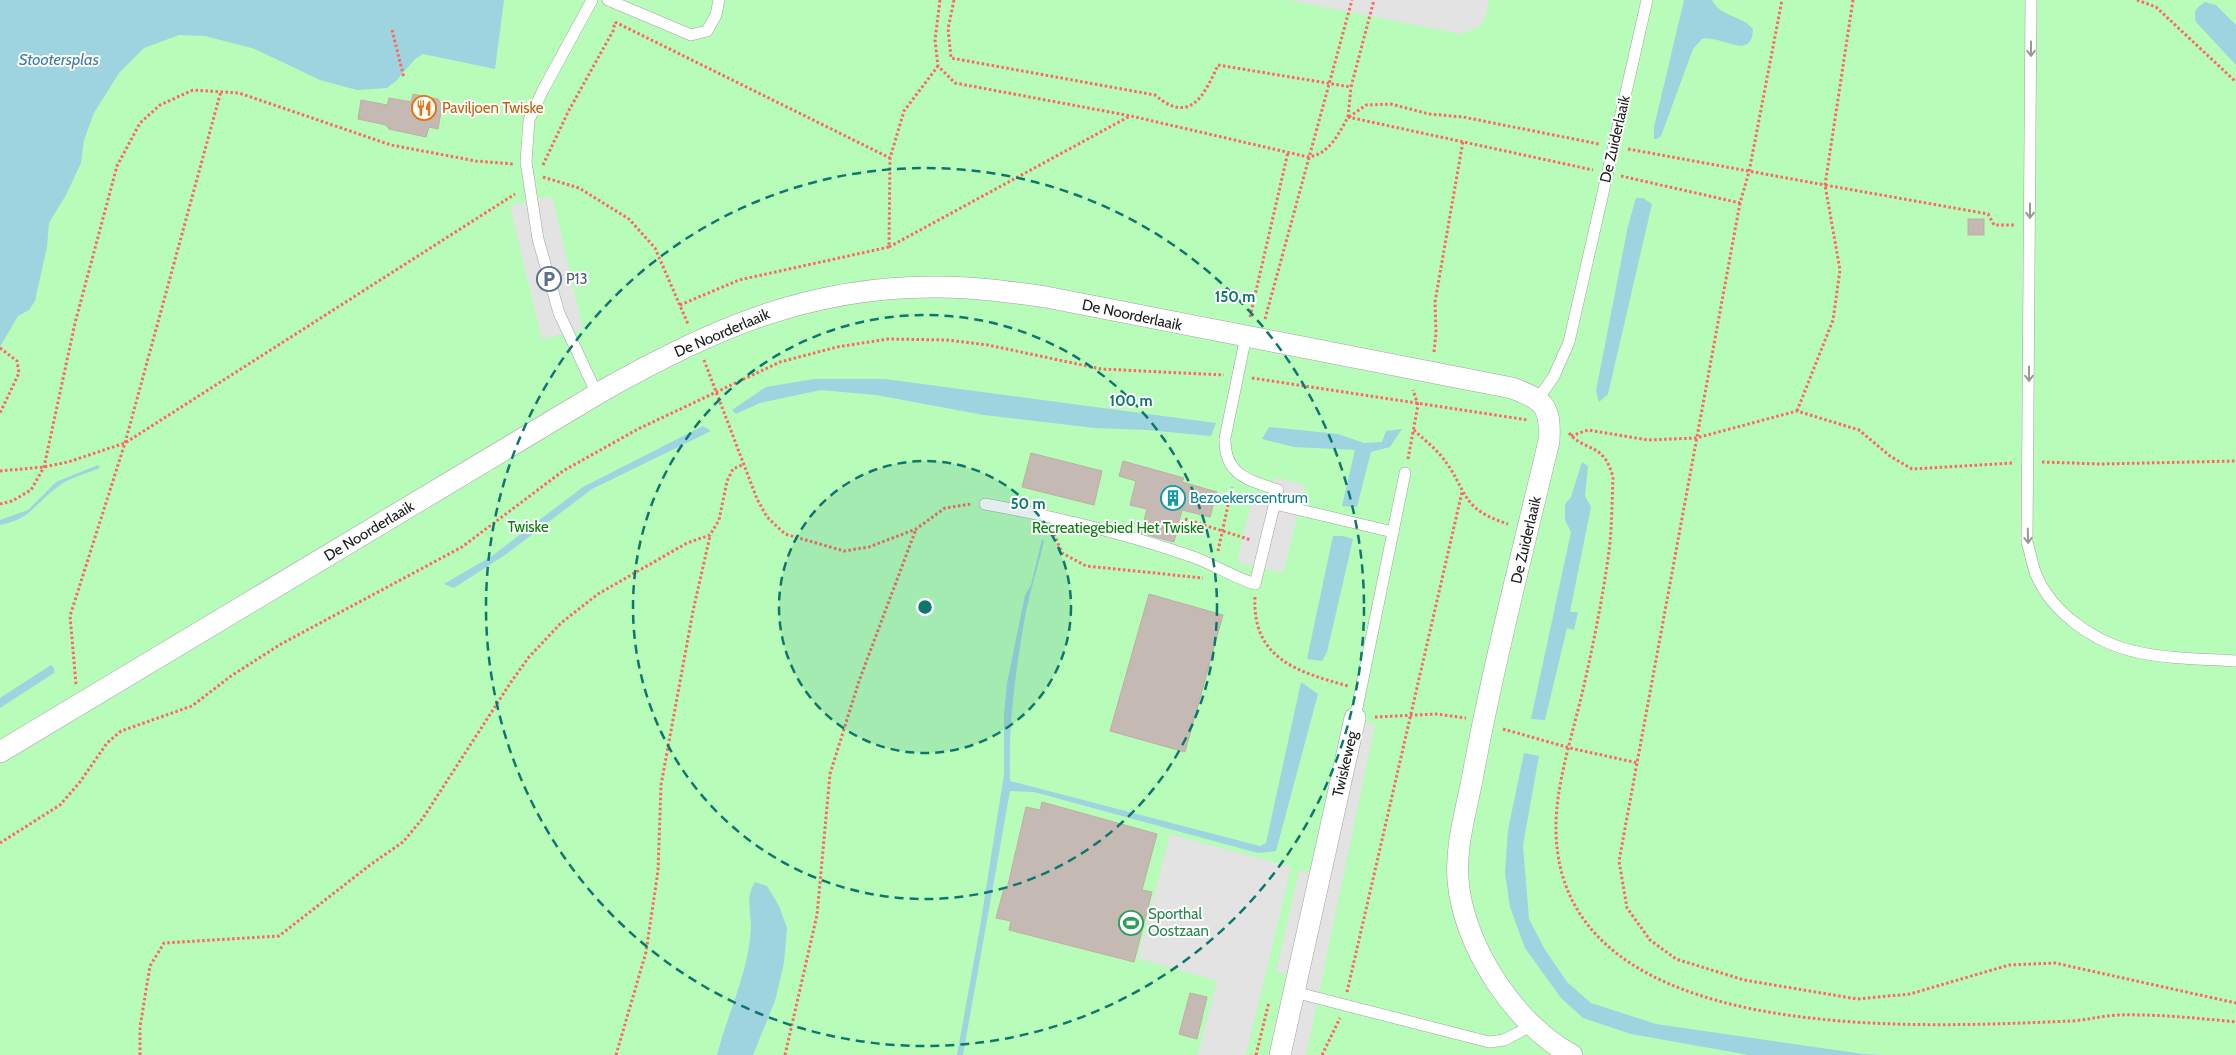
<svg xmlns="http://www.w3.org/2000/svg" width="2236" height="1055" font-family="Cabin,sans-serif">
	<rect width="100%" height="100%" fill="#eee8e0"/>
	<rect fill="#b8fcba" x="0" y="0" width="2236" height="1055"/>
	<g fill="#e3e3e3">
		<polygon points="1288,0 1489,0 1486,15 1480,26 1462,34"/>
		<polygon points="552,196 583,329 542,339 510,206"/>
		<polygon points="1275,477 1305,485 1283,573 1237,562 1253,496 1269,500"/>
		<polygon points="1351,722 1375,724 1306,1055 1290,1055 1306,978 1276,972 1299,871 1315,872"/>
		<polygon points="1170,834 1291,867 1246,1055 1198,1055 1217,981 1138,958"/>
	</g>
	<g fill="#9dd4df">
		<polygon points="0,0 504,0 495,69 423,54 415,59 396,81 387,88 357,90 320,80 255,49 205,36 179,35 144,48 119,73 94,113 84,140 81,163 66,195 49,223 47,247 35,301 29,310 18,316 0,347"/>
		<path d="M1684,0H1712C1719,16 1743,16 1753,29C1752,62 1722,35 1702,39L1693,49L1661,136L1657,139H1654V127Z"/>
		<path d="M2205,2L2216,5L2236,25V65L2196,22C2193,11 2196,8 2205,2Z"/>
		<polygon points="1636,198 1643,198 1652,204 1608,394 1599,402 1596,391 1628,226"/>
		<polygon points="814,379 885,379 1216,423 1211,436 1147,430 1095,428 984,415 876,395 821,390 760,403 736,414 732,410 766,387"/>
		<polygon points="703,426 711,431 592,489 505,555 454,588 444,584 492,556 583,487"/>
		<polygon points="1269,427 1338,434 1364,443 1382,442 1386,431 1402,429 1390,447 1371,452 1357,507 1342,506 1355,450 1294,447 1262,439"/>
		<polygon points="1582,462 1588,466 1585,496 1591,507 1570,612 1578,612 1574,630 1567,628 1545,720 1531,719 1571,532 1565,520 1565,504 1571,497"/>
		<path d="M98,465L100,468C88,473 71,477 60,485C37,501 32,519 0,525V520L28,510L56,482Z"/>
		<polygon points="1333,536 1343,536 1353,539 1327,652 1322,661 1307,659"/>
		<path d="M1042,539L1044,541C1039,564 1031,587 1026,611C1016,667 1008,724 1010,781L1260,846L1266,843L1301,682L1318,694L1276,851L1258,853L1034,792L1010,791L963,1055H957L980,927L1004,774V715L1007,683L1025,595L1031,585Z"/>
		<polygon points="51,665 54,668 54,673 0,708 0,698"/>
		<polygon points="1524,753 1539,756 1523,845 1529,919 1544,948 1567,982 1591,1003 1656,1024 1863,1054 1883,1055 1749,1055 1631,1034 1583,1018 1561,998 1525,948 1510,907 1505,873 1508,830"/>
		<path d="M755,882L767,886L779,906L787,928L784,963L775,1001L753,1055H717C728,1012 749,972 751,927C751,910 745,899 755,882Z"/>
	</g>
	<g fill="#c5bab3" stroke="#c0ada1">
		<polygon points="413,94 438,99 442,106 438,129 429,127 426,137 389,129 386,125 358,119 361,100 387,105 389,98 411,102"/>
		<rect x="1968" y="219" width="16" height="16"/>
		<polygon points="1031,453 1102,471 1094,505 1022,487"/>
		<polygon points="1123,461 1184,478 1182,482 1217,492 1210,517 1182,510 1174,542 1141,533 1147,509 1130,505 1136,481 1119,476"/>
		<polygon points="1149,594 1223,615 1185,752 1110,731"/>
		<polygon points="1042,802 1157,834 1142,890 1152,892 1134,962 1009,930 1011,921 996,918 1004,888 1007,889 1026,807 1040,810"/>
		<polygon points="1190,993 1207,997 1197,1039 1179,1034"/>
	</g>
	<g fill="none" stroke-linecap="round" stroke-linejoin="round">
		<defs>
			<g id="service">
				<polyline points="592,0 543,90 529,120 526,162 538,239 559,313 597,394"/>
				<polyline points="608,0 691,35 707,31 716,15 719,0"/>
				<path d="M2031,0L2027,542C2030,552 2032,562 2035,572C2051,613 2095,643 2137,652C2169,659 2203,659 2236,661"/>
				<polyline points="1538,399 1554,376 1569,342 1647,0"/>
				<path d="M985,504C1056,517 1128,534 1196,558C1216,566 1234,577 1255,584L1278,490C1248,480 1224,475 1225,438L1246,336"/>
				<polyline points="1275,504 1393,532"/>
				<polyline points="1355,718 1405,473"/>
				<polyline points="1294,992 1489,1042 1504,1040 1531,1026"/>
			</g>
			<g id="minor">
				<path d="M0,752L597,394C707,331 809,285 940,287C975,287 1010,292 1046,297L1512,388C1544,400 1551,406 1549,441C1523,550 1495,658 1474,769C1468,805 1455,843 1458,880C1463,945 1514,1024 1572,1055"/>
				<polyline points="1280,1055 1355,718"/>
			</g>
		</defs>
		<use href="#service" stroke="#a2a2a2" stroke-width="12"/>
		<use href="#minor" stroke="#a2a2a2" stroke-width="22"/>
		<g stroke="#ff6660" stroke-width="3" stroke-dasharray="2.5 2.5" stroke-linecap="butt">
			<path d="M940,0L935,40L938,66L955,83L1131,116L1308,157C1329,155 1339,133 1348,117L1593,170"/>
			<path d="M954,0L948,29L951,58L1155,95C1190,125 1204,96 1218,65L1351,87L1374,0"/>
			<polyline points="2137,0 2156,7 2236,82"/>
			<polyline points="615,22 890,158"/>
			<polyline points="392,30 404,78"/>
			<polyline points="1348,117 1351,87"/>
			<polyline points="1349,117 1366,105 1391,104 1429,114 1463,117 1599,144"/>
			<polyline points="1628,149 1825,185 1853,0"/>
			<polyline points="543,165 568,112 613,31 615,22"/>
			<polyline points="1621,176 1740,203 1749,172 1782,0"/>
			<polyline points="543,177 579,188 629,219 655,248 688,324"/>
			<polyline points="1740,203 1619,861 1627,908 1650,940 1676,959 1744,980 1857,999 1910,994 2009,965 2055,963 2236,1003"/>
			<polyline points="889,247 1130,116"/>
			<polyline points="680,305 739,280 889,247 890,158 904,111 938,66"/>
			<polyline points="1250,317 1288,152"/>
			<polyline points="1265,319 1352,0"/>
			<polyline points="0,348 17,361 19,373 0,413"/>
			<polyline points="1434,352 1436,333 1435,302 1463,141"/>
			<polyline points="704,360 757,499 767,517 785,534 844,551 869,547 916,529 945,508 971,504"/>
			<polyline points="1252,378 1528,420"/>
			<polyline points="1797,411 1833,320 1840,270 1825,185 1988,214 1994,225 2014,225"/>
			<path d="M1414,430C1423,439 1434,447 1442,457C1469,491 1458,508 1508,524"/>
			<path d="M1569,433C1586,453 1603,441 1613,477C1612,501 1612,527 1609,551C1603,596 1594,641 1584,685C1574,731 1555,784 1556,831C1560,1050 1923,1027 2071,1021C2087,1020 2101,1016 2117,1015C2157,1014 2196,1018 2236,1022"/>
			<polyline points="1571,436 1588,430 1648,440 1696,438 1797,411 1859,430 1890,456 1912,469 2013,463"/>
			<polyline points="1408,459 1418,405 1413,390"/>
			<polyline points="2042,462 2100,464 2236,461"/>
			<polyline points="0,471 44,467 68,462 125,443 515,194"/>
			<polyline points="0,504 12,501 31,490 44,467 75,323 117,166 140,123 160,105 193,90 239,93 391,145 476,161 513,164"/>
			<polyline points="1185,519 1251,540"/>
			<polyline points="1054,534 1062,553 1086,566 1203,578"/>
			<polyline points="1218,551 1232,487"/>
			<path d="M1255,597C1252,659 1298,672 1348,686"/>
			<polyline points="76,684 70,616 125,443 221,91"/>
			<polyline points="1375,717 1436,714 1466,718"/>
			<polyline points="1503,729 1570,748 1638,763"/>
			<polyline points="0,843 60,805 80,782 107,743 121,731 192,706 231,676 281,644 462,547 563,471 638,429 780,362 837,347 888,339 947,340 988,345 1101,369 1224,375"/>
			<polyline points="1347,992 1462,492"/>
			<polyline points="140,1055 140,1027 150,966 164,943 279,936 370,865 403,842 423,818 511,682 529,657 561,623 598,594 687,543 710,535 719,520 727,481 733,469 744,464"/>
			<polyline points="616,1055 646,952 658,871 661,785 693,611 710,536"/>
			<polyline points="785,1055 817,915 830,774 859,681 916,529"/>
			<polyline points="1256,1055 1269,1002"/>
			<polyline points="1322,1055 1340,1018"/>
		</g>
		<use href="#service" stroke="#fff" stroke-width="11"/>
		<use href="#minor" stroke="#fff" stroke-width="21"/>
	</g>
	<defs><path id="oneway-shaft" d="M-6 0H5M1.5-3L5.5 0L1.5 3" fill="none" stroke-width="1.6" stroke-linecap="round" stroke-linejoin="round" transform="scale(1.25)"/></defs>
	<g stroke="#989898">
		<use href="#oneway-shaft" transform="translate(2031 49) rotate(90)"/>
		<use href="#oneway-shaft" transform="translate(2030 211) rotate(90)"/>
		<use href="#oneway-shaft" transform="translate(2029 374) rotate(90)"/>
		<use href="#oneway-shaft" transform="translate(2028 536) rotate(88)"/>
	</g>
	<circle cx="925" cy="607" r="146" fill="#0f766e" fill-opacity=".12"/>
	<g fill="none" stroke="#0f766e" stroke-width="2.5" stroke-dasharray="9 6">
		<circle cx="925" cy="607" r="146"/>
		<circle cx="925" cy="607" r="292"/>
		<circle cx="925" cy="607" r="439"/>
	</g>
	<defs>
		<symbol id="restaurant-ring" viewBox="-11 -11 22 22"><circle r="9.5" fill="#fff" stroke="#e8710a" stroke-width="1.5"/><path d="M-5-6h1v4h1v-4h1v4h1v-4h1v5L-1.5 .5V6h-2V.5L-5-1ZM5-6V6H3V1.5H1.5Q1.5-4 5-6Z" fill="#e8710a"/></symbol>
		<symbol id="parking-ring" viewBox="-11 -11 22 22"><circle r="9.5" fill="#fff" stroke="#5c6f8a" stroke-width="1.5"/><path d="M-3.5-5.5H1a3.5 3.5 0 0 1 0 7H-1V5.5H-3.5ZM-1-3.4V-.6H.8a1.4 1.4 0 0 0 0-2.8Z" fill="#5c6f8a"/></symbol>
		<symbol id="building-ring" viewBox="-11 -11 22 22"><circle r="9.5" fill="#fff" stroke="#0f9aa8" stroke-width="1.5"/><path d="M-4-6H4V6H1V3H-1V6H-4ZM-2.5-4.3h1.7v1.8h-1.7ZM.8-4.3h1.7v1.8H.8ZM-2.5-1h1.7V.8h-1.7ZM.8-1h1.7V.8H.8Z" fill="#0f9aa8"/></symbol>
		<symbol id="stadium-ring" viewBox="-11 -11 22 22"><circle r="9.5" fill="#fff" stroke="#2e9e5b" stroke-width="1.5"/><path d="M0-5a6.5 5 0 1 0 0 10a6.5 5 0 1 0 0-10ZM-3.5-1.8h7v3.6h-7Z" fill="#2e9e5b"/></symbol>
	</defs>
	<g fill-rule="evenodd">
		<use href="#restaurant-ring" x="410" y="94" width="28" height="28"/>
		<use href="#parking-ring" x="535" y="265" width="28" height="28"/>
		<use href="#building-ring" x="1159" y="484" width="28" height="28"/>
		<use href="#stadium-ring" x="1117" y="909" width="28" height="28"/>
	</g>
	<g text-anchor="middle" stroke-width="4" stroke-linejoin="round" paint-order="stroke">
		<g font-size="15" fill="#c56008" stroke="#fff" text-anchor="start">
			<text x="442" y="113">Paviljoen Twiske</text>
		</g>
		<g font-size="15" fill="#1b1b1b" stroke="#fff">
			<text transform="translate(1615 139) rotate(-77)" y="5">De Zuiderlaaik</text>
			<text transform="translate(1132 315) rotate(12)" y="5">De Noorderlaaik</text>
			<text transform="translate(722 333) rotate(-23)" y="5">De Noorderlaaik</text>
			<text transform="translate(369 531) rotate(-31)" y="5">De Noorderlaaik</text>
			<text transform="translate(1526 540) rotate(-77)" y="5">De Zuiderlaaik</text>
			<text transform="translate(1345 764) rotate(-77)" y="5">Twiskeweg</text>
		</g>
		<g font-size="15" fill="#4e5e75" stroke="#fff" text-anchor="start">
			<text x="566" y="284">P13</text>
		</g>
		<g font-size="15" fill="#0d838f" stroke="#fff" text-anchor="start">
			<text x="1190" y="503">Bezoekerscentrum</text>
		</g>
		<g font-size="15" fill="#057e08" stroke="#fff">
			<text x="528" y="532">Twiske</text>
			<text x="1118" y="533">Recreatiegebied Het Twiske</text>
		</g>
		<g font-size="15" fill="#27864d" stroke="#fff" text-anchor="start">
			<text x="1148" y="919">Sporthal<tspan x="1148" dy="17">Oostzaan</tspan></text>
		</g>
		<g font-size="16" font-style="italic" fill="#407aa8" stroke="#fff">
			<text x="59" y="65">Stootersplas</text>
		</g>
	</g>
	<circle cx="925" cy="607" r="8" fill="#0f766e" stroke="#fff" stroke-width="2.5"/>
	<g font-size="15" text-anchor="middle" font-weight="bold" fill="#0f766e" stroke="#fff" stroke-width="4" stroke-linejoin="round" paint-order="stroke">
		<text x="1235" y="302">150 m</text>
		<text x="1131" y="406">100 m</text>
		<text x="1028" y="509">50 m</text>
	</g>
</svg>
